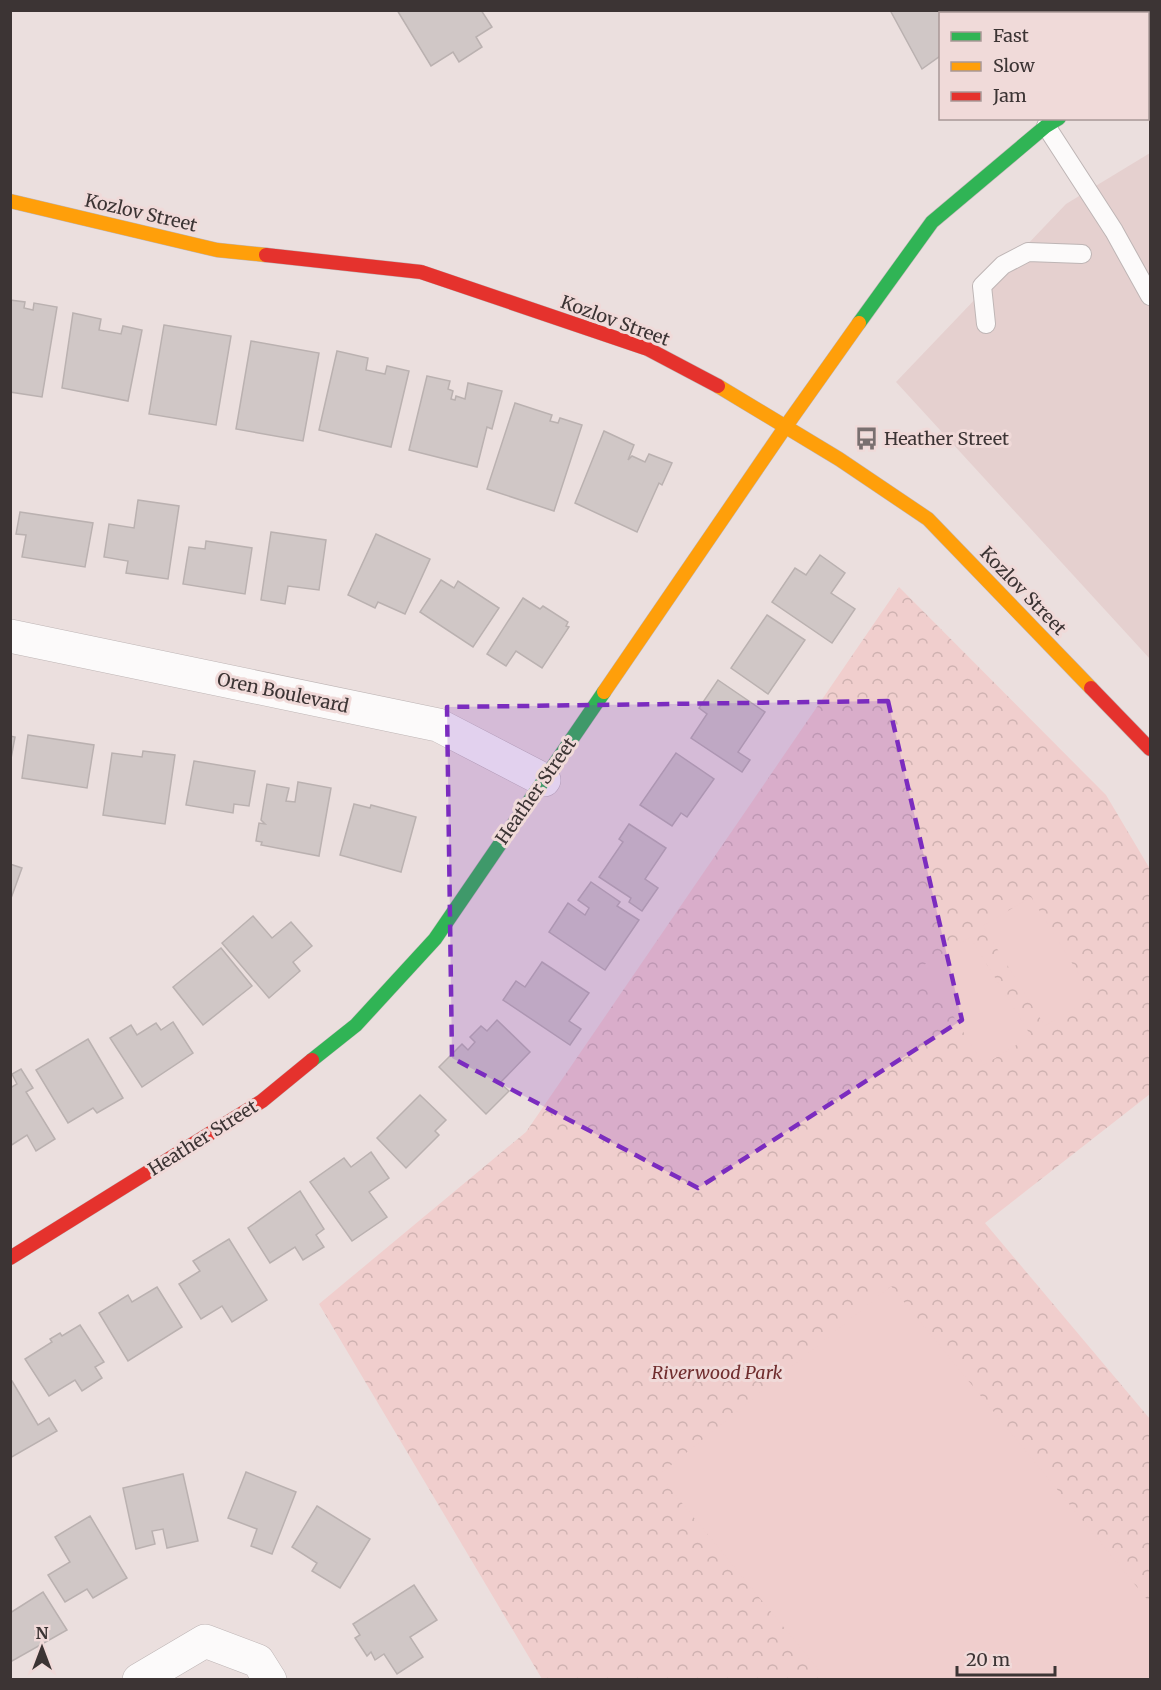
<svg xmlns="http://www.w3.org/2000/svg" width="1161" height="1690" font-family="Merriweather,serif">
	<defs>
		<pattern id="park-crowns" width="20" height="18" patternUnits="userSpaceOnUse" patternTransform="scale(1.5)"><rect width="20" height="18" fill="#f0cecd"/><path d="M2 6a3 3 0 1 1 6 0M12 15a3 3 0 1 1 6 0" fill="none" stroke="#cfb2b1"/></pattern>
	</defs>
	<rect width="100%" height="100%" fill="#ebdfde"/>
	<polygon fill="#e5d0cf" points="1150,153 1150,659 896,382 1066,204"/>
	<polygon fill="url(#park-crowns)" points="899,587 1106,795 1150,869 1150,1094 985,1223 1150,1419 1150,1679 542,1679 319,1304 526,1132"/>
	<g fill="#f0cecd">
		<polygon points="1031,897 1093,997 1045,1026 983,926"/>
		<polygon points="970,937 1031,1036 984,1065 922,966"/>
		<polygon points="891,1286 1150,1603 1150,1679 826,1679 659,1475"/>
	</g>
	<g fill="#d0c7c6" stroke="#bab1b0" stroke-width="1.5">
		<polygon points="397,10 481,10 492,27 476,37 482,47 459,62 453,52 431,66"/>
		<polygon points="890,10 1009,10 1005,14 940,14 940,56 922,69"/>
		<polygon points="10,300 25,302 24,308 33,310 34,303 57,307 42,397 10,392"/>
		<polygon points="73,313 101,319 99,330 121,334 123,326 142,330 128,401 62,388"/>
		<polygon points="164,325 231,336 216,425 149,414"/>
		<polygon points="251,341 319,353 303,441 236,429"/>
		<polygon points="337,351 368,358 366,370 385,374 387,366 409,371 391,447 319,430"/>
		<polygon points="427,376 450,381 448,389 453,391 451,399 455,400 456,396 465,399 468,383 502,391 492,429 487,427 477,467 409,450"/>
		<polygon points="515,403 552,415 550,421 558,423 560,418 582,425 554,511 487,489"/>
		<polygon points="604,431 634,445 628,460 632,456 645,462 649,454 672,463 662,485 659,483 637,532 575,503"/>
		<polygon points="138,500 179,506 168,579 126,573 128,561 104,557 109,524 134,528"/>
		<polygon points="20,512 93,523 85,567 22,557 26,535 16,534"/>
		<polygon points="271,532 326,540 319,590 288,586 285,604 261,600"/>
		<polygon points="376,534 430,559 405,614 378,602 375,608 348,595"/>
		<polygon points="206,541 252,548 245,594 183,584 189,547 205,549"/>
		<polygon points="820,555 845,573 831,593 855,609 832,643 772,602 795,568 806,575"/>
		<polygon points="441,580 454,588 458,581 499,608 473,647 420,612"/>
		<polygon points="523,598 540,609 543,606 568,622 566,626 569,627 542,668 516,651 506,666 487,654"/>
		<polygon points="767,615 805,640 768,694 731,668"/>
		<polygon points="718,680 765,712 738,752 750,760 742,772 691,738 707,714 699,708"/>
		<polygon points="28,735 94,745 87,788 22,778"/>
		<polygon points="10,736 15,737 10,764"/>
		<polygon points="143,751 175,755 165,824 103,815 112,753 142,757"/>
		<polygon points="676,753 714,779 687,817 681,813 672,826 640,805"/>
		<polygon points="194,761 255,771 249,806 234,804 233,813 186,805"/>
		<polygon points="298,782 331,788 319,856 261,845 262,842 256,841 259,823 265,824 261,820 267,784 289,788 286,801 295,802"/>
		<polygon points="354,804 370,808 371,805 416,817 401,872 340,855"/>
		<polygon points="629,824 666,848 645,879 658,888 642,911 629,902 631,898 599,877 623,842 619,839"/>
		<polygon points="10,864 22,868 10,901"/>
		<polygon points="591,882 620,902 617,906 639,920 605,970 549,932 568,903 585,915 589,908 578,900"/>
		<polygon points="253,916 272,938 291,922 312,946 293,962 300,971 269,998 222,943"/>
		<polygon points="221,948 252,986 203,1025 173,987"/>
		<polygon points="542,962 589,993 569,1021 581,1029 570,1045 503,1000 516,981 525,987"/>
		<polygon points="497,1020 530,1052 500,1083 509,1091 486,1114 439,1067 462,1044 468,1050 475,1042 470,1037 481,1026 487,1031"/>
		<polygon points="173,1022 193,1053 142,1087 110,1038 131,1025 137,1035 156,1023 161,1030"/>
		<polygon points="88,1039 123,1098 97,1113 93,1108 68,1123 36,1070"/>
		<polygon points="21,1069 33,1088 26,1092 55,1139 36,1151 27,1135 10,1146 10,1088 17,1084 12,1074"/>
		<polygon points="420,1095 446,1120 435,1131 439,1135 406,1168 377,1138"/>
		<polygon points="371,1152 389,1178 369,1192 387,1217 352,1241 310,1182 344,1158 351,1167"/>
		<polygon points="300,1191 324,1229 316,1235 324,1247 303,1260 295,1247 270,1263 248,1228"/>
		<polygon points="229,1239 267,1300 232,1322 222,1306 201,1319 179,1284 200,1271 193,1261"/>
		<polygon points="157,1287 182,1327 128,1361 99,1313 128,1295 132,1302"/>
		<polygon points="80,1325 104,1362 95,1367 102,1378 82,1391 75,1380 49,1396 25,1359 52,1342 50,1339 60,1333 62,1336"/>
		<polygon points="12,1381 38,1425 49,1418 57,1431 10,1458 10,1382"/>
		<polygon points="246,1472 296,1492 272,1554 251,1546 257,1529 228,1518"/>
		<polygon points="183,1474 198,1541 167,1548 163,1529 152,1531 155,1544 136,1549 123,1488"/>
		<polygon points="317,1506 370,1539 340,1588 312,1571 317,1563 292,1547"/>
		<polygon points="90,1516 127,1578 93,1598 87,1589 65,1602 48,1575 70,1562 55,1537"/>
		<polygon points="414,1585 437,1620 410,1637 423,1657 397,1674 384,1654 375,1660 371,1652 367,1656 355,1638 360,1635 353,1624"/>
		<polygon points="43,1592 67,1630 12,1661 10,1658 10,1613"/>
	</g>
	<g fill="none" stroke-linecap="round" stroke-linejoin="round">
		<defs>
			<g id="lane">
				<polyline points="1046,126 1114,231 1150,296"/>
				<polyline points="986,324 982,286 1003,265 1028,252 1082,254"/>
			</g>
			<g id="street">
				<polyline points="1148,67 1150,65"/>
				<polyline points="10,636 438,725 544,780"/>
				<polyline points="139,1680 205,1641 258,1661 270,1680"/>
			</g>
			<g id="fast">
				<polyline points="859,323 932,222 1046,126 1059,118"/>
				<polyline points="312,1060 356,1025 435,939 604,692"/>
			</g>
			<g id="slow">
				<polyline points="10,201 217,250 266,255"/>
				<polyline points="718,386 839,459 928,519 1091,688"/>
				<polyline points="604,692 786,426 859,323"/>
			</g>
			<g id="jam">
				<polyline points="266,255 421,272 648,349 718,386"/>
				<polyline points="1091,688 1150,749"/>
				<polyline points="10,1258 262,1101 312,1060"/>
			</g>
		</defs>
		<use href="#lane" stroke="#beb5b5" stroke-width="20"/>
		<use href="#street" stroke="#beb5b5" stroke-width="34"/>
		<use href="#fast" stroke="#beb5b5" stroke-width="15"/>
		<use href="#slow" stroke="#beb5b5" stroke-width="15"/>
		<use href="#jam" stroke="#beb5b5" stroke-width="15"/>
		<use href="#lane" stroke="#fcfafa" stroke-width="18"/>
		<use href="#street" stroke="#fcfafa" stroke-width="33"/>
		<use href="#fast" stroke="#30b455" stroke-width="14"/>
		<use href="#slow" stroke="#ff9f0a" stroke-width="14"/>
		<use href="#jam" stroke="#e5322d" stroke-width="14"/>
	</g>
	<path fill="#7b2cbf" fill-opacity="0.2" stroke="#7b2cbf" stroke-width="4.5" stroke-dasharray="12 8" stroke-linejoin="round" d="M888,701L962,1020L698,1188L452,1058L447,707Z"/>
	<defs>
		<symbol id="bus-bare" viewBox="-9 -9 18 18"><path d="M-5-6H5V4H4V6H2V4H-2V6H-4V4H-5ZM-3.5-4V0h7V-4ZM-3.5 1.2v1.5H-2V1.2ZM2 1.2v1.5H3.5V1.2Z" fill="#797070" stroke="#f0dad9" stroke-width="2.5" paint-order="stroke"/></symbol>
	</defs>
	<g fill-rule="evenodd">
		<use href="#bus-bare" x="850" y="422" width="33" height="33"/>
	</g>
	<g text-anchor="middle" stroke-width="6" stroke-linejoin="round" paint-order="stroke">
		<g font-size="18" fill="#3c3434" stroke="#f0dad9">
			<text transform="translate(141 213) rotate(13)" y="6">Kozlov Street</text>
			<text transform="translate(615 321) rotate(20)" y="6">Kozlov Street</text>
			<text transform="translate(1023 591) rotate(46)" y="6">Kozlov Street</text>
			<text transform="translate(283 693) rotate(12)" y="6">Oren Boulevard</text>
			<text transform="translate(536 791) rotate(-55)" y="6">Heather Street</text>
			<text transform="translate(203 1138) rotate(-32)" y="6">Heather Street</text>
		</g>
		<g font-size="18" fill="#3c3434" stroke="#f0dad9" text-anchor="start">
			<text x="884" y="445">Heather Street</text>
		</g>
		<g font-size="18" font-style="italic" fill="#702d2e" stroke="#f0dad9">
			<text x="717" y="1379">Riverwood Park</text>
		</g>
	</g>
	<rect width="1161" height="1690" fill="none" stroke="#3c3434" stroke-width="24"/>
	<rect x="939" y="12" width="210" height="108" fill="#f0dad9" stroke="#a89897" stroke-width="1.5"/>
	<rect x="951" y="32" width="30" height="9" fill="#30b455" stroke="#a89897" stroke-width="1.5"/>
	<text x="993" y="42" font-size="18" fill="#3c3434">Fast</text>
	<rect x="951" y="62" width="30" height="9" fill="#ff9f0a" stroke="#a89897" stroke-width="1.5"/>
	<text x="993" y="72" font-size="18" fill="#3c3434">Slow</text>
	<rect x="951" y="92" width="30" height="9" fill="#e5322d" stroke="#a89897" stroke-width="1.5"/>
	<text x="993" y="102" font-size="18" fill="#3c3434">Jam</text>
	<g transform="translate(42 1648)" stroke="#f0dad9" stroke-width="4.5" paint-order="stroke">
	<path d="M0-4.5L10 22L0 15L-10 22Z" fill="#3c3434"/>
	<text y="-9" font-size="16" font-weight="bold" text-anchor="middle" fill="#3c3434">N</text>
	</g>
	<path d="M957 1666v9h98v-9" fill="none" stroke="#3c3434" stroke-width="3"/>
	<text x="966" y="1666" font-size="18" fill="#3c3434" stroke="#f0dad9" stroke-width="4.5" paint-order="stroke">20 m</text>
</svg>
